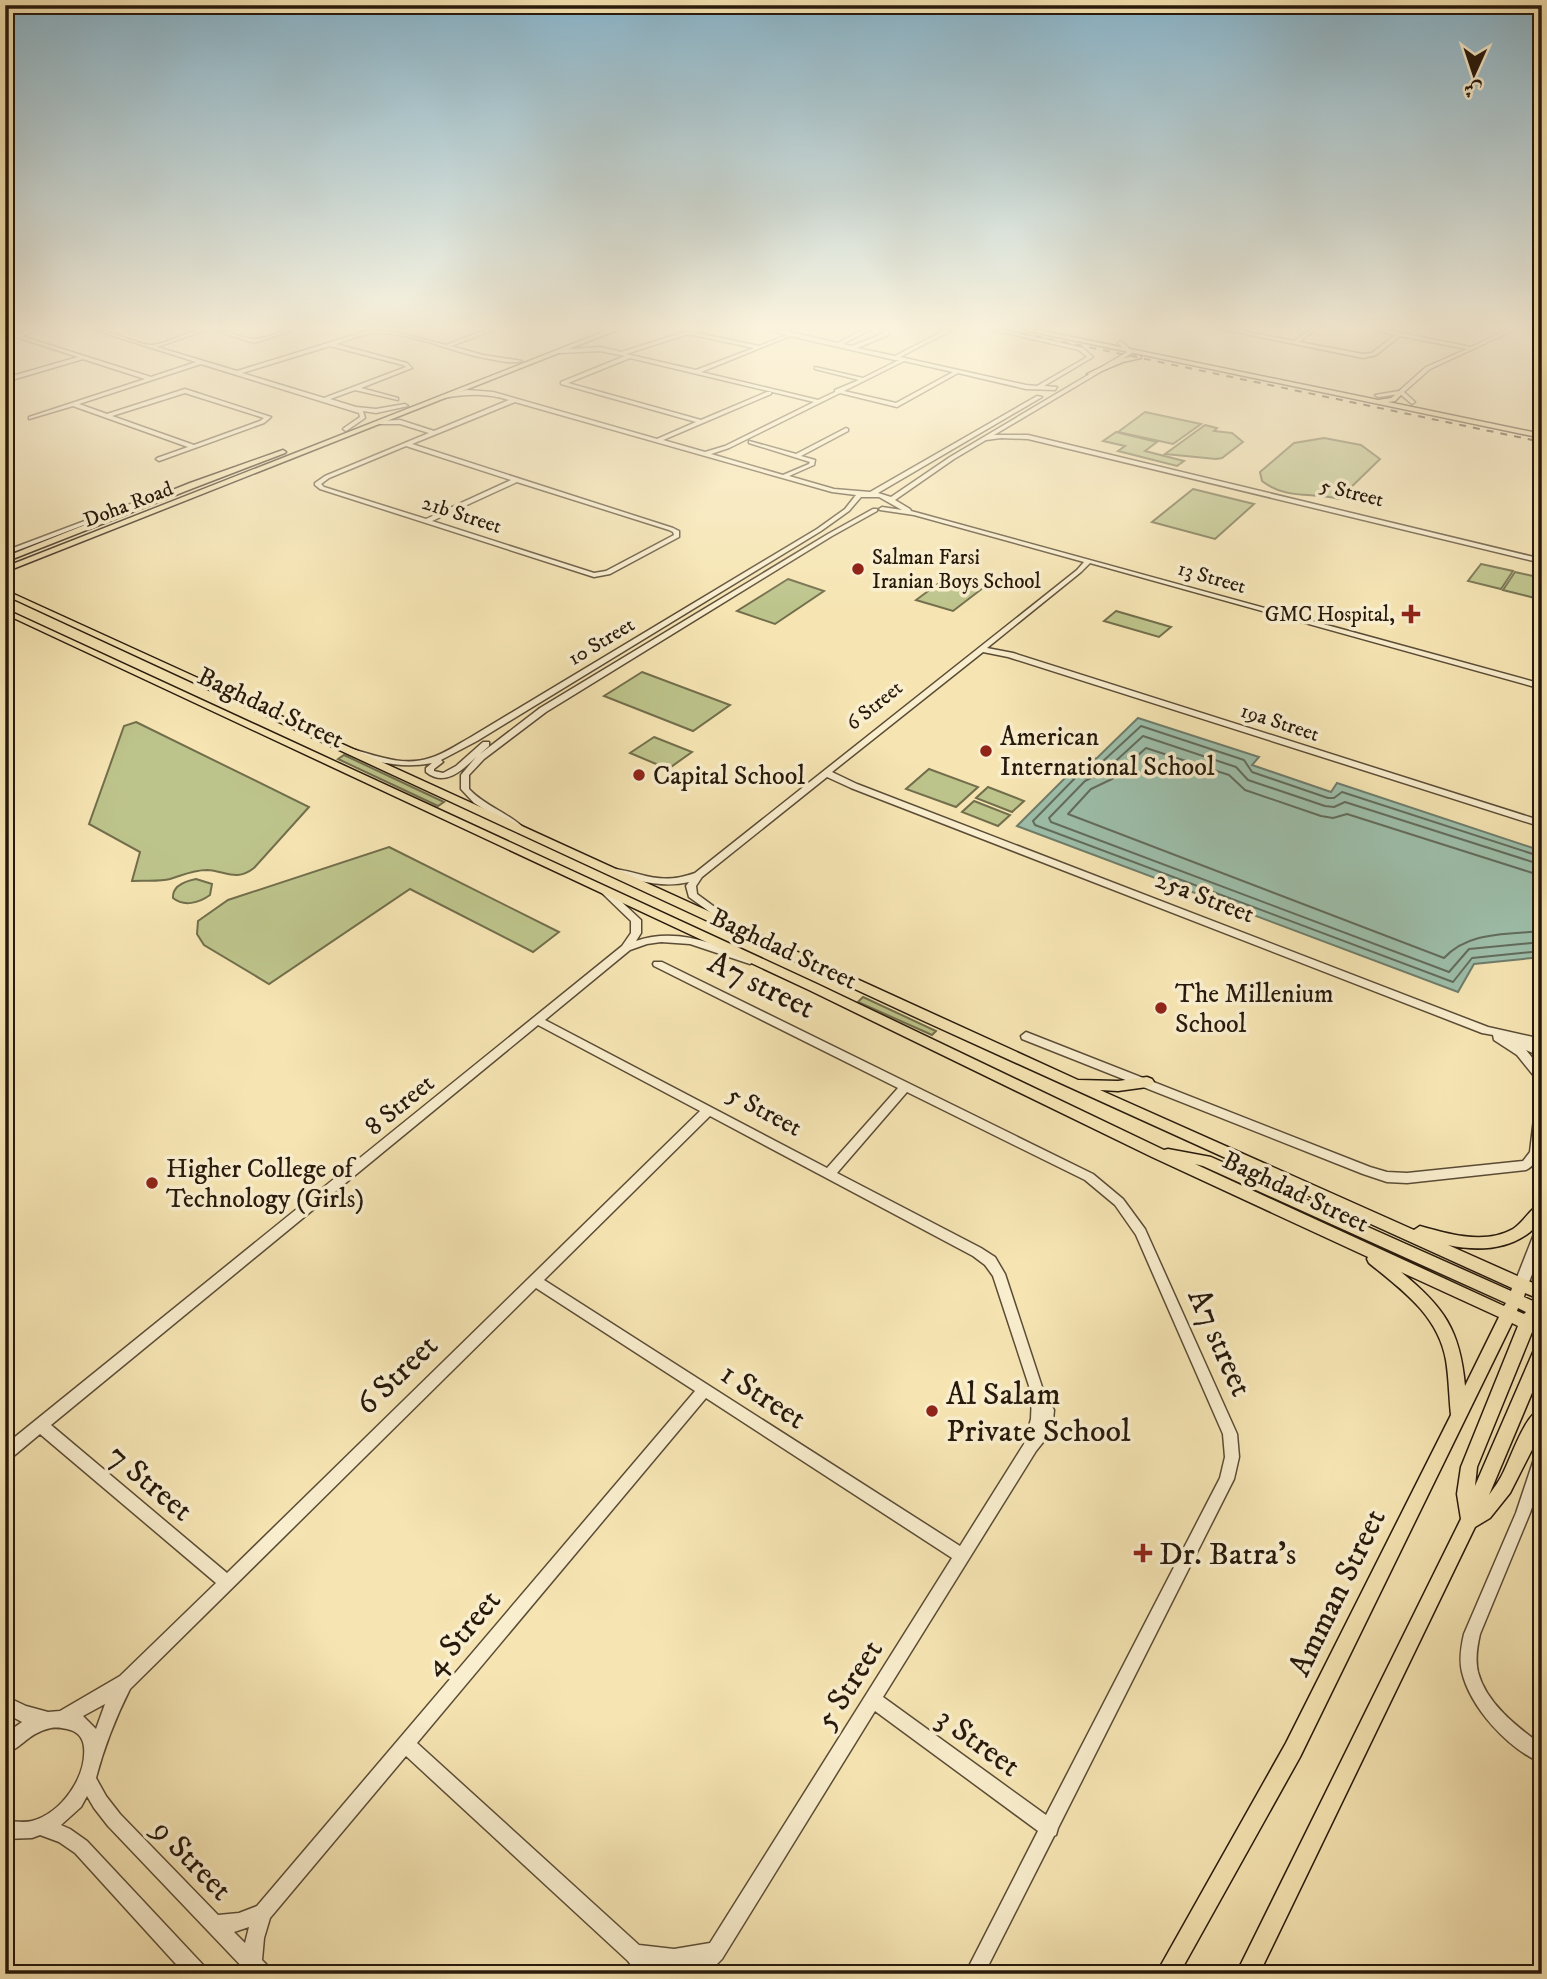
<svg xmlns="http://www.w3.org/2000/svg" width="1547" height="1979" font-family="'IM FELL DW Pica',Amiri,serif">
	<rect width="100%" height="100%" fill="#f6e5b3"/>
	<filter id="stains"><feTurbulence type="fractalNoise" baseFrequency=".00286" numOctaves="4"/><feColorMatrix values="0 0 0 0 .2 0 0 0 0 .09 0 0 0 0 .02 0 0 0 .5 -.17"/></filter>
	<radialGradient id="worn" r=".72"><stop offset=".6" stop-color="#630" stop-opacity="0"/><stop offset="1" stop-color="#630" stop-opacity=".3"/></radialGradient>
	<g fill="#bdc48b" stroke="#726e4c" stroke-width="2">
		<polygon points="1145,412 1201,424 1173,444 1118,432"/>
		<polygon points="1205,425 1217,428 1214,431 1232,433 1243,442 1222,458 1216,459 1165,454"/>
		<polygon points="1116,432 1157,442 1145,451 1184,461 1177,466 1118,451 1125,446 1103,441"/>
		<path d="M1324,438L1361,445L1380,459L1339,499C1313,492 1286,500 1262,481L1260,472L1294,443Z"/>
		<polygon points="1193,489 1254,504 1215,539 1152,522"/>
		<polygon points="1481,564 1513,571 1501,589 1468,581"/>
		<polygon points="1515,572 1542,578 1542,588 1535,598 1503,590"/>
		<polygon points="947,577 983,588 953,611 916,600"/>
		<polygon points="788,579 824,591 775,624 737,611"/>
		<polygon points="1116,611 1171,627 1159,637 1104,621"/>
		<polygon points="642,672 730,705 693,731 604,696"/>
		<path d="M136,722L309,807L254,868C236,882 226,871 207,870C193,870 183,875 170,879C159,882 144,880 132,881L140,852L89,824L124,726Z"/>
		<polygon points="654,737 692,752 668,769 630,753"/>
		<polygon points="344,755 444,802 438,806 338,759"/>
		<polygon points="929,769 978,787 956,807 906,789"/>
		<polygon points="988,787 1024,801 1012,812 976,798"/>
		<polygon points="974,801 1010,815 998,826 962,812"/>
		<polygon points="389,847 559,932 533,952 410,889 269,984 204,945 197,934 198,921 228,900"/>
		<path d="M196,879L212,884L210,895C199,903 184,907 173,898C172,885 186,881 196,879Z"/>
		<polygon points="863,997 936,1031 932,1035 858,1002"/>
	</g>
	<polygon fill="#9dbfab" stroke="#6e7d6b" stroke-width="2" points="1138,718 1259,757 1252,765 1331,792 1337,783 1542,851 1542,957 1474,964 1458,992 1017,826 1076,767 1097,758"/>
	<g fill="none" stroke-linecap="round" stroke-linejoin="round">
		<g stroke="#626c5c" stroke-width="2">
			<polyline points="1542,857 1342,792 1334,798 1328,798 1252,772 1244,760 1141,726 1101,763 1080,773 1033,821 1035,825 1453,982 1472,958 1542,951"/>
			<polyline points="1542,865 1345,802 1334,807 1325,806 1248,780 1236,767 1143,736 1106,770 1085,781 1049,818 1051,822 1449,972 1469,949 1542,942"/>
			<path d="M1542,876L1347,814L1333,818L1321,816L1245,790L1229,775L1146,748L1112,779L1091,789L1068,814L1444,958C1469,931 1506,935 1542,931"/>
		</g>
		<defs>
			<g id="minor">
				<path d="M29,330H38L21,336L151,377L196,362L95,330C113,330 139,346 153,345C171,343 187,330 206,330L157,347L237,371L370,330L395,332L446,345L486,330H494L451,346L483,355L522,361C512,364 500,361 490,359C452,353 416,333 378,333C365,332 348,340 336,344L407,363L412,368L361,388L398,398V400L355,390L330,399L356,407L376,409L405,404L408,406L376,413L363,411L365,418L346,431L343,429L344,428L360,417L359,413L201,364L79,404L107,414L185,389L271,417L264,423L159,461L156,459L157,458L188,447L73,406L29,419V417L145,379L83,359L5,382V378L78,357L16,337L5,340V337ZM330,346L403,365L406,367L324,398L242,373ZM185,393L264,418L260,421L194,445L112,416Z"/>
				<path d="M214,330C228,330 241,339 254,339C265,340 279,330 293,330L254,343Z"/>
				<path d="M770,330H781L838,343L863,330H870L843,344L852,346L884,333L883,330H888L889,335L857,348L895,356L945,330H952L900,357L1026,385L1037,386L1087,357L1079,350L993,330H1004L1083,348L1093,357L1044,386L1057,387L1055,390L1026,389L958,373L897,407L840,393L729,448L711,454L783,475L809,464L810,462L749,443V441L796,454L846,428L848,429V431L801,456L815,460L814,465L789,476L834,489L870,492L1037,396L1042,397L878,493L891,497L950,457L1127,352L1118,343L1121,341L1132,351V353L994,435H1028L1542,559V563L1028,439L1001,438L986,440L954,459L895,500L910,509L911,511L1542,684V689L1090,563L1081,572L987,648L1013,653L1542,821V827L1008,657L983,652L832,772L857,784L1488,1027L1542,1039V1047L1534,1045L1542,1048V1057L1526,1050L1542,1070V1082L1538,1081L1517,1055L1494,1040L1493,1035L1482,1033L851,788L827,777L702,877L696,886L697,894L720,911L733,926L732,928H724L714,915L689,897L686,886L689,882C661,889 634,879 607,873L605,871L607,869L610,868C645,873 659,886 695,873L1077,570L1084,562L914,515L880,510L879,509L882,507L902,510L879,497H861L849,511L821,531L477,741L441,760L443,762L434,769V771L443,773L456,766L483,742H489V746L480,754L540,708L828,534L873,509H877V511L832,536L546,712L484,759L469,775V789C486,807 510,813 527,831L525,833H519L505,822L474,803L461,789V775L476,757C462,771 444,787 426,772V768L432,763C401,769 379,762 349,754L348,752L352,749C377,756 404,767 430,758C444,754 458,744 471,737L817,529L845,509L856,495L832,492L515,402L412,444L673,528L679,531V537L610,574L594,577L320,489L315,485V483L325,476L429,433L400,424H380L378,423V421L400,420L434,431L509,400C486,393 467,394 444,398L441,396L467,390L493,392L657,439L696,422L561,384V382L625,356L600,351L560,353L558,350L600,347L621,352L688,331L759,346L787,335ZM688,334L754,348L696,370L626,354ZM790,336L895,360H899L863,378L815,367V369L859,380L835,390V392L818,400L701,372ZM630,358L814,402L725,446L705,452L663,440L771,394V392H767L701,420L568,383ZM904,361L953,372L896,403L844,391ZM406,446L511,480L426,519L324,487L321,484L329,478ZM517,482L669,530L673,532L674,535L606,571L594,573L432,521Z"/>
				<polygon points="1226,330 1238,330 1294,341 1309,330 1315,330 1299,342 1363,354 1372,353 1395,335 1373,330 1386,330 1471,347 1507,330 1514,330 1430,369 1404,392 1415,402 1412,404 1400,394 1378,397 1375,395 1399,391 1426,367 1467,349 1400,336 1376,355 1363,358"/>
				<polygon points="157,497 159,498 159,500 131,507 5,555 5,551 127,505"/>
				<path d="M607,890L610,891L641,920V933L636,941C677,927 715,944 754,959L755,961L750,964L690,944L661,942L647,944L630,950L545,1020L827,1168L898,1088L654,966L653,964L654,962H662L1093,1174L1123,1199L1145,1229L1237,1434L1239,1457L1234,1479L1058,1828L1056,1835L1054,1836L984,1974H965L1038,1831L875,1711L722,1959L707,1974H682L687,1965L674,1967L660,1966L665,1974H638L628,1961L406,1756L270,1918L264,1938L262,1960L269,1967L271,1974H249L108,1826L94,1808L87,1796L81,1807L61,1825L70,1829L87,1841L205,1967L207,1974H185L75,1853L59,1842L40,1835L32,1838L5,1839V1821C14,1821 24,1823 32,1821C62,1813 87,1776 84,1747C83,1737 77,1731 67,1729C62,1728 57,1727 51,1728C28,1733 23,1747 5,1754V1734L22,1722L5,1713V1696L26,1706L48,1712L60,1711L120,1676L216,1583L40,1434L10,1459L5,1461V1445L622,946L631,933V921L604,895L602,893ZM538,1025L700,1111L227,1573L51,1425ZM907,1092L1085,1180L1115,1205L1136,1235L1223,1434L1225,1457L1220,1478L1046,1815L883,1697L1036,1451L1052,1431L1054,1410L1043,1390L1005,1274L995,1257L981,1248L837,1173ZM710,1116L973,1256L985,1265L993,1276L1032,1395L1031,1419L1024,1444L960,1546L544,1280ZM536,1288L695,1391L257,1906L239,1913L218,1915L120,1814L106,1796L96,1778C104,1747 116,1717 130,1689ZM706,1398L952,1558L710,1943L674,1949L639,1945L417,1743ZM105,1704L96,1729L83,1716ZM249,1927L245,1943L234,1932Z"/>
				<path d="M1026,1032L1370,1167L1387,1172L1407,1173L1523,1161L1530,1152L1536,1102L1538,1099L1542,1098C1542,1120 1547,1160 1526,1170L1407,1183L1387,1182L1363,1174L1022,1039L1021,1036Z"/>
				<polygon points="1542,1224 1542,1247 1528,1285 1526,1289 1521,1290 1516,1289 1514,1285 1536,1229 1538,1225"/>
				<path d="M1542,1449V1479L1530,1513L1480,1634C1477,1647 1475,1659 1478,1672C1486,1703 1517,1727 1542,1745V1763C1508,1749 1470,1707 1462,1672C1459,1659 1461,1647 1464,1634L1516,1513L1535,1456L1537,1451Z"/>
			</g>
			<g id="major">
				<polygon points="608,330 617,330 5,572 5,567"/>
				<polygon points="1024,330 1038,330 1378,400 1391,398 1401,390 1404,392 1395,401 1388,402 1542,434 1542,438"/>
				<polygon points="1139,355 1141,358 1123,362 1092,375 1087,374 1119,359"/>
				<polygon points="283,450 286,452 285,453 196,487 5,562 5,557 190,483"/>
				<path d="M5,590L1078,1080L1118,1081L1147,1077L1152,1079L1154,1082L1152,1085L1147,1087L1118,1091L1100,1090L1414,1230L1420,1226C1448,1234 1485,1245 1513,1229C1524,1222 1530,1208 1542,1203C1542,1208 1543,1216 1541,1220C1540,1225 1533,1229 1530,1232C1507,1250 1476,1251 1448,1245L1542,1287V1300L1525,1293L1524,1297L1542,1305V1318L1538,1317L1536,1320L1542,1323V1337L1532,1332L1477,1467L1475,1486L1534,1350L1536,1345L1542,1343V1369L1489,1495C1494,1488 1500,1480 1504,1471C1512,1455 1525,1414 1542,1408V1430L1510,1493L1490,1518L1475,1527L1259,1974H1236L1461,1519L1457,1494L1461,1467L1518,1326L1512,1323L1300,1757L1179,1974H1156L1286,1743L1451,1415C1449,1396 1449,1378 1446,1360C1438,1315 1402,1290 1369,1263L1367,1259L1368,1257L1152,1157L809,990L5,614V609L817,984L1164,1150L1168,1149L1211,1157L1511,1291L1512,1288L926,1022L5,595ZM1195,1164L1203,1166L1506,1303L1504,1306ZM1401,1272L1499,1317L1465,1386C1460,1330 1444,1307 1401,1272ZM1518,1308L1526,1312L1524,1314L1517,1311Z"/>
			</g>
		</defs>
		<use href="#minor" stroke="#5b4c36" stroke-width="3"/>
		<use href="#major" stroke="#27190c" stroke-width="3"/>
		<use href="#minor" fill="#f9eece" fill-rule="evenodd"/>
		<use href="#major" fill="#f6e5b3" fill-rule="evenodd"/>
		<polyline stroke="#27190c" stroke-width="2" stroke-dasharray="7 7" stroke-linecap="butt" points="1007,330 1542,442"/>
	</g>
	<linearGradient id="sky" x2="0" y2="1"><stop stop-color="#8ab8d0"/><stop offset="0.54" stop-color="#fbf3dd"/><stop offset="1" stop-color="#fbf3dd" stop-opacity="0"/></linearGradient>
	<rect width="1547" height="608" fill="url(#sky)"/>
	<g fill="#8f2418" stroke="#f9eece" stroke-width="2.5">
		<circle cx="858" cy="569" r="7"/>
		<path d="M1407.5 603.5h7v7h7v7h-7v7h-7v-7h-7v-7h7z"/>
		<circle cx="986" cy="751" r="7"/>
		<circle cx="639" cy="775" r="7"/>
		<circle cx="1161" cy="1008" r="7"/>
		<circle cx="152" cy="1183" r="7"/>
		<circle cx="932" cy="1411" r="7"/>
		<path d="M1139.5 1542.5h7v7h7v7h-7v7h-7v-7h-7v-7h7z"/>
	</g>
	<g text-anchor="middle" stroke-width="7" stroke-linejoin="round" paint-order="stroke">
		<g font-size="21" fill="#27190c" stroke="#f9eece">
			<text transform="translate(1352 492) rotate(14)" y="7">5 Street</text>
			<text transform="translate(128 504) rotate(-21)" y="7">Doha Road</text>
			<text transform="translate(462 514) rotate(18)" y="7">21b Street</text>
			<text transform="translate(1212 577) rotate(16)" y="7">13 Street</text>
			<text transform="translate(601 641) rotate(-31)" y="7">10 Street</text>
			<text transform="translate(874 705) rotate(-39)" y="7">6 Street</text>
			<text transform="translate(1280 722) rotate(18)" y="7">19a Street</text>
		</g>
		<g font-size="21" fill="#27190c" stroke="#f9eece" text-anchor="start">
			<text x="872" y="564">Salman Farsi<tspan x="872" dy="24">Iranian Boys School</tspan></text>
			<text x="1395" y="621" text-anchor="end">GMC Hospital,</text>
		</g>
		<g font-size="26" fill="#27190c" stroke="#f9eece">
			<text transform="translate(271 707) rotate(25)" y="9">Baghdad Street</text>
			<text transform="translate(1205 896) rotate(21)" y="9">25a Street</text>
			<text transform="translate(784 948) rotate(25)" y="9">Baghdad Street</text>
			<text transform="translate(399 1104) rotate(-39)" y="9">8 Street</text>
			<text transform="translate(765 1110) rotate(28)" y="9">5 Street</text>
			<text transform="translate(1296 1191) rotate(25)" y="9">Baghdad Street</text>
		</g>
		<g font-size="26" fill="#27190c" stroke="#f9eece" text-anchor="start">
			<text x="1000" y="745">American<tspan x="1000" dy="30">International School</tspan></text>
			<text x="653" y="784">Capital School</text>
			<text x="1175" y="1002">The Millenium<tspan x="1175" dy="30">School</tspan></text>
			<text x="166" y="1177">Higher College of<tspan x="166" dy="30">Technology (Girls)</tspan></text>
		</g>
		<g font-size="32" fill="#27190c" stroke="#f9eece">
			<text transform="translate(762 984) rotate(26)" y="11">A7 street</text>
			<text transform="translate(1221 1342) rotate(66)" y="11">A7 street</text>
			<text transform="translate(396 1374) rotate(-44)" y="11">6 Street</text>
			<text transform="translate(764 1395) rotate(33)" y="11">1 Street</text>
			<text transform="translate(151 1482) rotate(40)" y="11">7 Street</text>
			<text transform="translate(1336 1592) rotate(-64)" y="11">Amman Street</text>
			<text transform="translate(461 1632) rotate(-50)" y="11">4 Street</text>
			<text transform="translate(848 1684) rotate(-58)" y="11">5 Street</text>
			<text transform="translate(979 1741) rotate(36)" y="11">3 Street</text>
			<text transform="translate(193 1859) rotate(46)" y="11">9 Street</text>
		</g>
		<g font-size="32" fill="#27190c" stroke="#f9eece" text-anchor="start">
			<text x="946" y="1404">Al Salam<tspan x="946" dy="37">Private School</tspan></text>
			<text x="1159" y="1564">Dr. Batra's</text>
		</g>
	</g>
	<rect width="1547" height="1979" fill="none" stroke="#f6e5b3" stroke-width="28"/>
	<rect x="7" y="7" width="1533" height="1965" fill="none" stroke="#27190c" stroke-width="3.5"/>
	<rect x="14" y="14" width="1519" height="1951" fill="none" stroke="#27190c" stroke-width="2"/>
	<g transform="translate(1474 74) rotate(183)" stroke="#f9eece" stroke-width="5" paint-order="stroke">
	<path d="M0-5L12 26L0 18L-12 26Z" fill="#27190c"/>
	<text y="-10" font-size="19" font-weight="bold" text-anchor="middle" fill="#27190c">ش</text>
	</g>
	<rect width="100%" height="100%" filter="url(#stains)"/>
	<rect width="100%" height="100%" fill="url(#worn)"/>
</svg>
